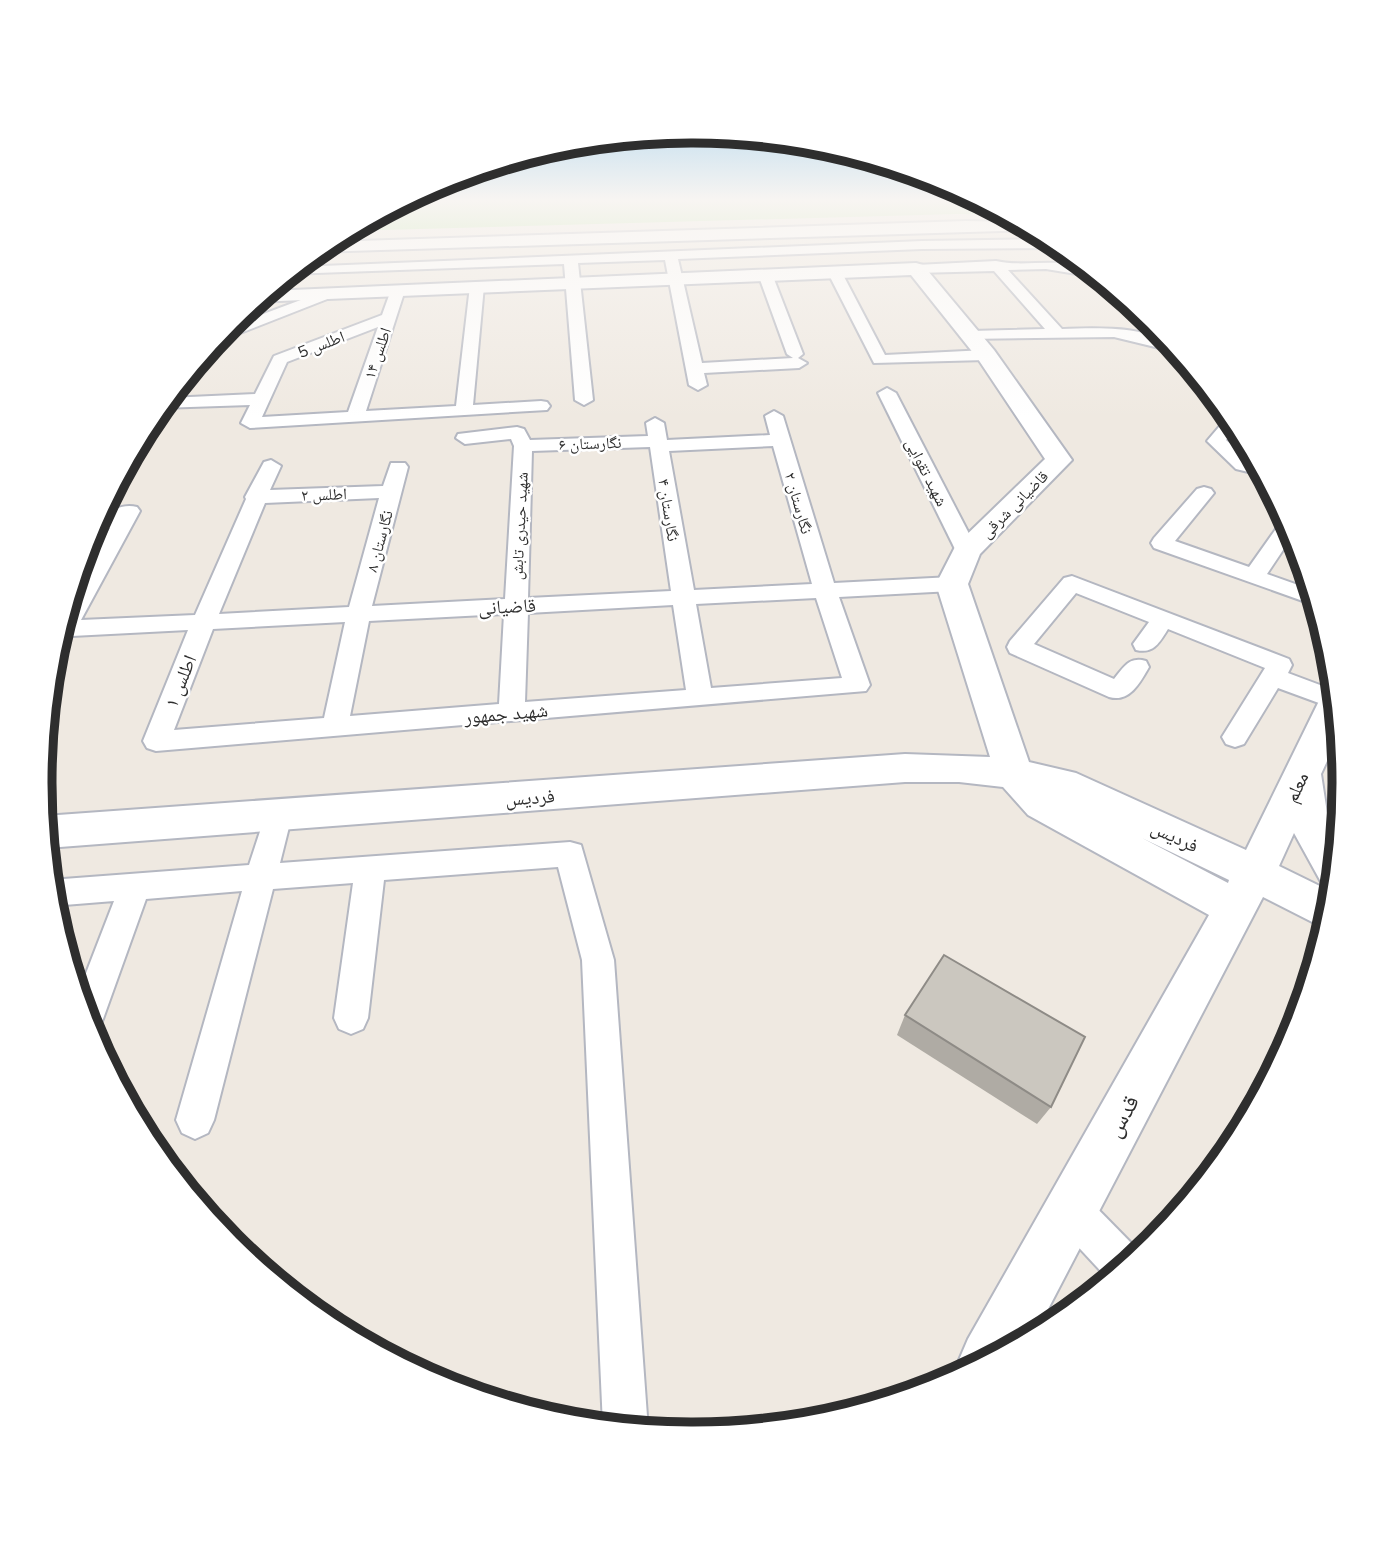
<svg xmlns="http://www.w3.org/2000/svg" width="1385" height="1565" font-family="Mulish,'Noto Naskh Arabic',sans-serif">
	<rect width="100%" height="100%" fill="#efe9e1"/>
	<polygon fill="#b6e59e" points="408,199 977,199 1008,215 957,214 346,231"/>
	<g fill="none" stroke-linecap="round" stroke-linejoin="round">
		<defs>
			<g id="street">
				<polygon points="1048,239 1055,240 1065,248 922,249 678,259 702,363 793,358 787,354 758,274 765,270 772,274 803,354 798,358 807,363 799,368 704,373 707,385 698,390 689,385 665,260 578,263 593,400 584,405 575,400 564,264 289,274 298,267 922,241"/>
				<path d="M996,261C1030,269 1069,252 1101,278L1046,269L1008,270L1062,329C1096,328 1156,324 1180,353L1114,337L965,339L963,336L971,331L1045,329L994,271L916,273L909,269L916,265Z"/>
				<polygon points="834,267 841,271 885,355 986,350 994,355 986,360 874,363 827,271"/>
				<path d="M477,282L484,286L473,405L541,401L547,402L550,406L547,410L250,428L241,423L250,405L160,408L168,398L255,394L274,356L382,315L391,290L398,286L405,290L366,411L456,406L470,286ZM378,327L348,412L262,417L287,362Z"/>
				<polygon points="330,289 335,290 337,293 335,296 225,339 216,340 226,328"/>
				<polygon points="887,388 896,393 978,551 975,556 959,556 956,551 878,393"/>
				<path d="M774,411L783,416L834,583L952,577L960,579L963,584L960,589L952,591L839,597L870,685L866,691L156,751L147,748L143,741L188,630L72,636L67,646L55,647L70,597L110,528L93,534L90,533C99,517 118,502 137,507L140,511L81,620L195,615L246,499L245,497L264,462L271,460L281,466L270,490L383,486L391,463H405L408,467L372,606L505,599L514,446L511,439L465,444L456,438L458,434L517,427L524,429L530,440L648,436L646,423L655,418L664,423L667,440L770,435L765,416ZM773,446L812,584L694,590L669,451ZM650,447L671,591L528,598L532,451ZM379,498L349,607L219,614L265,503ZM816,598L842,678L711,688L696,604ZM673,605L686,690L525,702L528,613ZM504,614L499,704L350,716L369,621ZM345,622L324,718L174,730L213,629Z"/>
				<polygon points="1230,414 1238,425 1226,440 1250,461 1258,463 1265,476 1236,469 1207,441"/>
				<polygon points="1204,487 1211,489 1214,493 1175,541 1249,567 1283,519 1287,518 1295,532 1267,574 1312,590 1317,606 1154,548 1151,543 1154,538 1197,489"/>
				<path d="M1072,576L1289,659L1292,665L1288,673L1336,691L1338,710L1278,688L1244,744L1235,747L1226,744L1222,737L1265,668L1168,629C1159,643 1154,654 1136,650L1133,644L1149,622L1076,593L1034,644L1114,679C1124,667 1129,656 1146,661L1149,667C1140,683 1129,703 1109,697L1010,653L1007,647L1010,641L1064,578Z"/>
				<polygon points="278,804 288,807 292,815 280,863 570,842 581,845 614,960 648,1430 603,1426 582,960 558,867 384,880 368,1018 363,1029 351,1034 339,1029 334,1018 353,883 273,889 214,1120 208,1133 195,1139 182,1133 176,1120 242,891 146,899 103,1019 98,1030 91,1033 78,994 114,901 52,906 50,880 249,865 268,807"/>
				<polygon points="1071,1190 1085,1196 1140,1252 1140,1255 1109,1280 1057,1224 1051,1210 1057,1196"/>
			</g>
			<g id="secondary">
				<polygon points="966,221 1020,222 1036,230 316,252 328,242"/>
				<path d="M916,263L923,265L994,350L1072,460L980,554L968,584L1029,762L1076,773L1246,850L1319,701L1324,692L1336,689L1340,733L1321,774L1327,813L1339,840L1334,887L1321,882L1294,833L1279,866L1334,893L1326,929L1263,897L1034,1336L964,1373L959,1360L968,1339L1209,915L1028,815L1003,787L959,782H905L47,848L44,816L905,754L990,757L936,584L956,545L1045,459L978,359L911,275L255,302L269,291ZM1142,838L1229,880L1228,883Z"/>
			</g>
		</defs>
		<use href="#street" stroke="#b4b7c1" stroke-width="4"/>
		<use href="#secondary" stroke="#b4b7c1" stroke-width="4"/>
		<use href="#street" fill="#fff" fill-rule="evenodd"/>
		<use href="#secondary" fill="#fff" fill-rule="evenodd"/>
	</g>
	<polygon fill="#afaba4" points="905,1015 1051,1107 1037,1124 897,1035"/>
	<polygon fill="#cbc7bf" stroke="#8e8b86" stroke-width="2" points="944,955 1085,1037 1051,1107 905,1015"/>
	<linearGradient id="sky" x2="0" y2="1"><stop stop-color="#7abfeb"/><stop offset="0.48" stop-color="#f8f5f2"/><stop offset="1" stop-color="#f8f5f2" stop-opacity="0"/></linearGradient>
	<rect width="1385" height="418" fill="url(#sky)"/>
	<g text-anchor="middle" stroke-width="5" stroke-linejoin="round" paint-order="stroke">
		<g font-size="16" fill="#2e2e2e" stroke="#fff">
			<text transform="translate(321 344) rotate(-21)" y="6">اطلس 5</text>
			<text transform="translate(377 353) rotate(-71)" y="6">اطلس ۱۴</text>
			<text transform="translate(590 443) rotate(-2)" y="6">نگارستان ۶</text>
			<text transform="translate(927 472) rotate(63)" y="6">شهید تقوایی</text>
			<text transform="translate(324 494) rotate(-2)" y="6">اطلس ۲</text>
			<text transform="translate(799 503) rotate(74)" y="6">نگارستان ۲</text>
			<text transform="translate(1014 504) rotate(-45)" y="6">قاضیانی شرقی</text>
			<text transform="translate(669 510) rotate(81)" y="6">نگارستان ۴</text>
			<text transform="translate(519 526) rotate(-87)" y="6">شهید حیدری تابش</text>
			<text transform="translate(379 541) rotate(-75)" y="6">نگارستان ۸</text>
		</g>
		<g font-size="19" fill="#2e2e2e" stroke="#fff">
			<text transform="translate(507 606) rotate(-3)" y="7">قاضیانی</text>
			<text transform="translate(180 681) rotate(-68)" y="7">اطلس ۱</text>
			<text transform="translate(506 713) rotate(-5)" y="7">شهید جمهور</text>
			<text transform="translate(1296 787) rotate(-65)" y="7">معلم</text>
			<text transform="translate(530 797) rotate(-4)" y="7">فردیس</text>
			<text transform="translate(1175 836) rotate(25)" y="7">فردیس</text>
		</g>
		<g font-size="23" fill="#2e2e2e" stroke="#fff">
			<text transform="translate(1122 1116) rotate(-61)" y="8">قدس</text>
		</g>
	</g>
	<path d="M0 0H1385V1565H0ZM691 143H693A639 639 0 0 1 1332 782V783A639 639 0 0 1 693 1422H691A639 639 0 0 1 52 783V782A639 639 0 0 1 691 143Z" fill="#fff" fill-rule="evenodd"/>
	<path fill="none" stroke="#2e2e2e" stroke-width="9" d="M691 143H693A639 639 0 0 1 1332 782V783A639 639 0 0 1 693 1422H691A639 639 0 0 1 52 783V782A639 639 0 0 1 691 143Z"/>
</svg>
